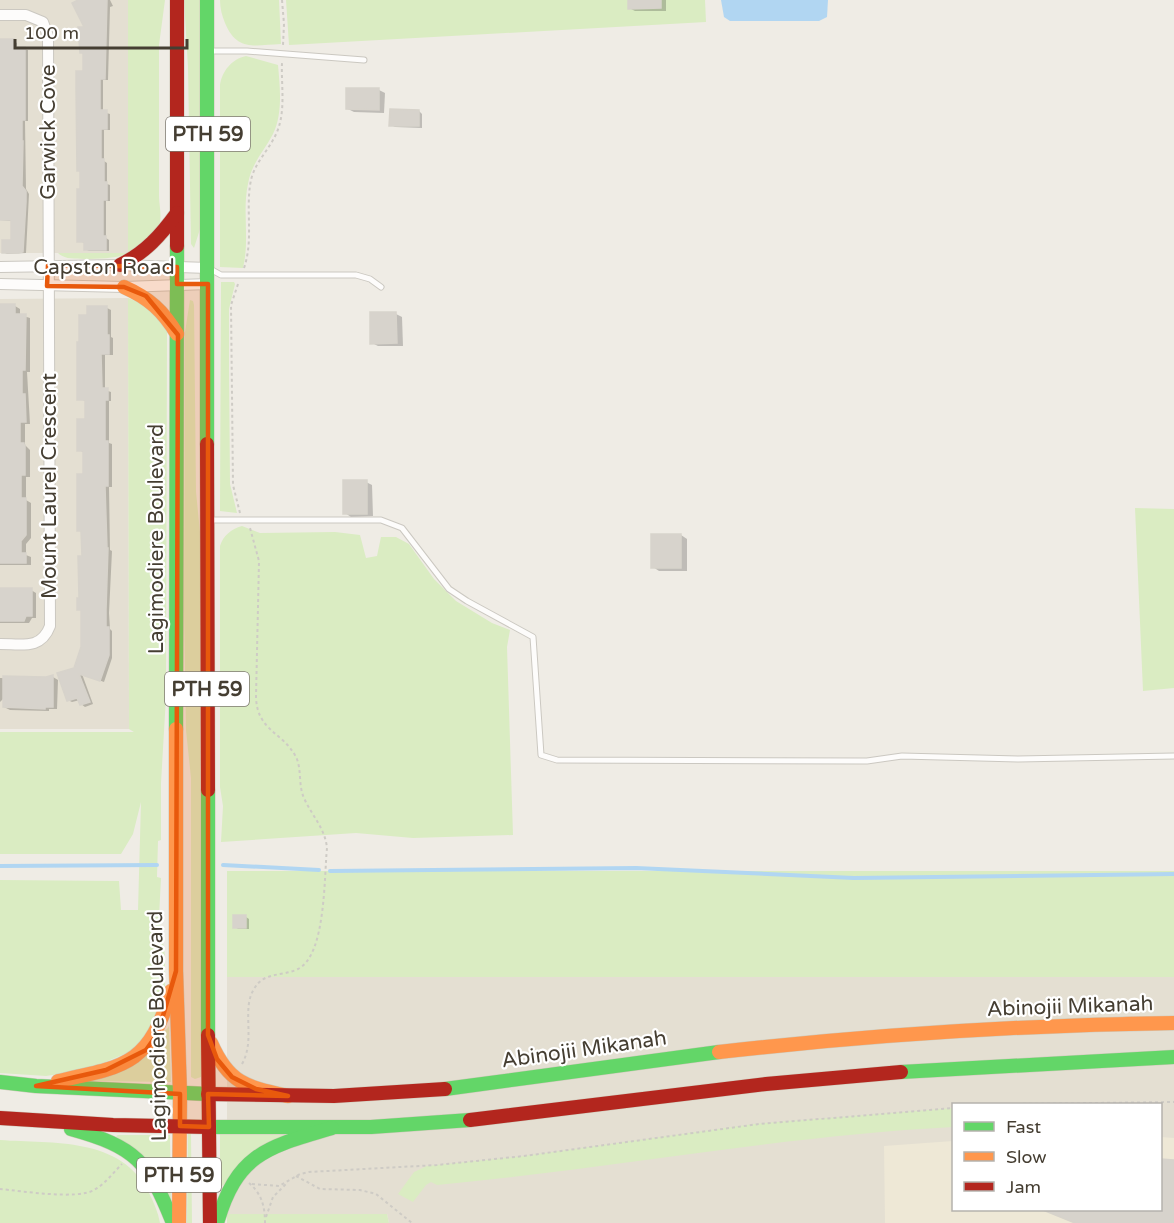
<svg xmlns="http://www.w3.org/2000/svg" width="1174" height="1223" font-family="'Varela Round',sans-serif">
	<rect width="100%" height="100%" fill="#efece5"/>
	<g fill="#e4dfd2" fill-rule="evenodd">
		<rect x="0" y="0" width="128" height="253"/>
		<polygon points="128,298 129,729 0,729 0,299"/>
		<path d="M227,977H1174V1223H389L387,1214H227ZM954,1104H1160V1210H954Z"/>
	</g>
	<polygon fill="#eee8d6" points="1161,1137 1174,1138 1174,1223 885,1223 884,1146 953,1141 954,1210 1160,1210"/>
	<g fill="#daecc2">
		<path d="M128,0H165L159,45V196C159,206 163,218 158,228C146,257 111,259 84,259C75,258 65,260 58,253H128Z"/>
		<polygon points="184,0 200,0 200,229 194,248 191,244 188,67"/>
		<path d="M220,0H279L281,44C255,45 237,52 225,23C222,16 220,8 220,0Z"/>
		<polygon points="286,0 705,0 706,22 289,45"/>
		<path d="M246,56L278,65C280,87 283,114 273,134C264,151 251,164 248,184C242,211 250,240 243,268L220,267V85C222,71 232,59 246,56Z"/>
		<polygon points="221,282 234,282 235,284 229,309 229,369 230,484 237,513 220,511 220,506"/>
		<polygon points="128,298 151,307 167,332 166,697 161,783 161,840 158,841 157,877 161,878 159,917 165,956 165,987 163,1002 139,1048 86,1070 46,1076 0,1073 0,880 119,881 121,910 138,910 141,802 133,834 121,854 0,854 0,732 134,732 129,729"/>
		<polygon points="190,300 193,301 194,305 196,492 200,532 201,1077 195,1079 191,1077 191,778 186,730 184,610 185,332"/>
		<polygon points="1135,508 1174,509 1174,688 1143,691"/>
		<path d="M242,526L260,533L335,532L360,535L366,558L377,556L381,537H396L409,544L434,579L456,601L492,623L510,630L507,647L513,835L413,838L356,833L221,842L223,806L220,787V546C223,536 231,529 242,526Z"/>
		<rect x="227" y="871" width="947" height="106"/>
		<polygon points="169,1026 171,1082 93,1081 167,1029"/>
		<path d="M953,1108V1127C780,1136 609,1169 437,1185L431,1182L426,1185L413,1202L398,1194L414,1172L427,1166L524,1156L754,1124Z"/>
		<polygon points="220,1132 283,1135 222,1186 220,1185"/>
		<polygon points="188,1133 191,1134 192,1223 187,1223"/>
		<polygon points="118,1135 170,1135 171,1200 116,1136"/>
		<path d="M0,1140C53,1144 121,1136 149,1193C154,1203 158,1212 160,1223H0Z"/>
		<polygon points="227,1214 387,1214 389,1223 227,1223"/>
	</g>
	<polygon fill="#b1d6f2" points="721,0 828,0 827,17 819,21 730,21 724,17"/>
	<g fill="#0003">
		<polygon points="81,0 110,0 113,6 110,7 108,80 103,80 103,112 110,114 110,130 104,130 104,161 107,163 107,184 110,185 110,201 106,201 106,238 109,240 109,251 89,251 85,249 85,243 79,241 82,172 78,170 84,73 84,54 81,52 86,28"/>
		<polygon points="629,0 666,0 666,11 635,11 629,8"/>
		<polygon points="0,41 13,41 17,43 17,48 28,50 28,121 25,121 26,189 29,194 26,253 7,254 3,252 12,241 12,221 0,220"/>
		<polygon points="379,90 385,93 384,113 354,112 348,109"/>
		<polygon points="419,111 422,114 422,128 395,127 391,125"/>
		<polygon points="0,306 15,306 20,309 20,315 30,318 30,372 27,372 30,424 25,424 25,445 30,450 30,477 26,477 26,500 31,503 31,538 26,544 26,555 31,557 31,565 0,565"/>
		<polygon points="88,308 107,308 111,310 111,337 113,338 113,355 105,355 105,390 111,392 111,401 109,401 109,443 112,444 112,487 109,487 110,550 112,551 109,613 110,629 112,631 112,658 104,682 82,674 93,704 85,707 81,704 80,700 72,702 68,700 82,648 83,611 79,609 83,557 83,532 79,530 85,476 85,453 79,450 87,421 87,401 78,399 81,343 88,317"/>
		<polygon points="372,314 396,314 402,317 403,346 378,346 372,343"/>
		<polygon points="366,482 372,485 373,516 351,517 345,513"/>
		<polygon points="681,535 687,539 687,571 659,571 653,567"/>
		<polygon points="0,590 31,590 36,593 36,618 32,618 29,623 0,623"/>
		<polygon points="53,677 58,680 57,709 49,709 49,711 10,710 4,707 4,698 0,702 0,678 46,679"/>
		<polygon points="246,917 249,919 249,929 238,929 235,927"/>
		<polygon points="1160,1161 1174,1162 1174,1223 1077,1223 1044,1210 1160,1210"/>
	</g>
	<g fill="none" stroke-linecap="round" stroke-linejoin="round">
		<g stroke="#b1d6f2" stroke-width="4">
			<polyline points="223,865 319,870"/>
			<polyline points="0,866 157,865"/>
			<polyline points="330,871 636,868 854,878 1174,874"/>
		</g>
	</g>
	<g fill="#d7d3cc" stroke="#d7d3cb" stroke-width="1.5">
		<polygon points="78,0 107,0 105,79 100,79 100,110 107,110 107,129 101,129 101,159 104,159 104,182 107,182 107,200 103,200 103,236 106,236 106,250 84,250 84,242 77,242 77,189 80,189 80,171 77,171 76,87 76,71 83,71 83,53 80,53 78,27 84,27 72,3"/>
		<polygon points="628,0 661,0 661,8 628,9"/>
		<polygon points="0,39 14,39 14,47 25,47 25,120 22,120 22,141 23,141 22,186 26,191 26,202 23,252 18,253 2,253 2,240 11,240 11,220 0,220"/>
		<polygon points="346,88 379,88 379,110 346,109"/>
		<polygon points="390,109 419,110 419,126 389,126"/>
		<polygon points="0,304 15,304 15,314 26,314 25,370 22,370 22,394 25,394 26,422 20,422 20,443 24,443 24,445 25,445 25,475 21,475 21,498 26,498 26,535 21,541 21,553 26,553 26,563 0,563"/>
		<polygon points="87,306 107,306 107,335 109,335 109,354 101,354 102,388 108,388 108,400 105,400 105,441 108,441 108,486 105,486 107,548 108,548 106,610 106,627 109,627 109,655 100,681 79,674 90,702 80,705 77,698 67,701 57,673 74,668 81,647 81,610 77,610 77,598 79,598 78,556 82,556 81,531 77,531 77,474 83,474 83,451 77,451 77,419 85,419 85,400 77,400 77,342 79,342 79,315 87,315"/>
		<polygon points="370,312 396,312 397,343 370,344"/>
		<rect x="343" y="480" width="24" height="34"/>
		<rect x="651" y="534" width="30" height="34"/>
		<polygon points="0,588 32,588 32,616 26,616 24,621 0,621"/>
		<polygon points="53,675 53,707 45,707 45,709 3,707 3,676 46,677"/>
		<rect x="233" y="915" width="13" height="13"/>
		<polygon points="1161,1159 1174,1160 1174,1223 1075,1223 1043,1210 1161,1209"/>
	</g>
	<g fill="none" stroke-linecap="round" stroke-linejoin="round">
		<defs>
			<g id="lane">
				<polyline points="209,51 247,51 364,60"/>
				<polyline points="212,270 221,275 356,275 370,279 381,287"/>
				<polyline points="212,520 381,520 402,528 449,589 467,601 533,637 541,755 557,760 867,761 902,756 1018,759 1174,756"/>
			</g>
			<g id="street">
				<path d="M0,15H26L43,22L48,36L50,626C41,650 22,644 0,644"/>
				<polyline points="0,267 120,265 208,268"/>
				<polyline points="0,284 124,287 208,284"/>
			</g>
			<g id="fast">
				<polyline points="207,0 207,444"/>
				<polyline points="176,729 177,246"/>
				<polyline points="208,790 208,1035"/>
				<polyline points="901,1072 1174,1057"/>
				<polyline points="0,1082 36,1086 208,1094"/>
				<polyline points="445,1089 719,1052"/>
				<polyline points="209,1127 371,1127 470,1120"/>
				<path d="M71,1129C136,1147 148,1161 173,1223"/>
				<path d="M217,1223C237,1153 268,1147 332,1128"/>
			</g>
			<g id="slow">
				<path d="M124,287C149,298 163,311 177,334"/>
				<polyline points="176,729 176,971 180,1094 179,1223"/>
				<path d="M211,1043C229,1084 247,1087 288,1096"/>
				<path d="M719,1052C870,1035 1022,1025 1174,1023"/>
				<path d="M58,1081C128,1066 149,1064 171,991"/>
			</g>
			<g id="jam">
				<polyline points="177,246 177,0"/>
				<path d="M120,265C145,253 161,235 177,213"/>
				<polyline points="207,444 208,790"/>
				<polyline points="208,1035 210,1223"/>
				<polyline points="208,1094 334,1096 445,1089"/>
				<polyline points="0,1118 113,1125 209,1127"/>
				<polyline points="470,1120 766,1084 901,1072"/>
			</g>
		</defs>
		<use href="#lane" stroke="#cbc8c1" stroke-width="7"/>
		<use href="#street" stroke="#cbc8c1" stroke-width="12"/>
		<use href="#fast" stroke="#cfcabb" stroke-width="15"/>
		<use href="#slow" stroke="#cfcabb" stroke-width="15"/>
		<use href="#jam" stroke="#cfcabb" stroke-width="15"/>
		<g stroke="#cecbc5" stroke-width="2" stroke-dasharray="3 3" stroke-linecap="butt">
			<polyline points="282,0 284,24 283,45"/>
			<path d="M244,268C254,239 245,209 251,180C255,162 270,149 277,132C286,110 281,85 282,63"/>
			<polyline points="238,284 231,305 233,485 240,513"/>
			<path d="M242,1064C256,1039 241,1010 254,989C264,971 282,977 298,969C326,955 324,877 327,848C325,828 312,816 304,798C298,785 302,769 296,757C283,732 257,731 256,697L259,561L250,528"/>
			<polyline points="1011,1104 1174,1102"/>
			<polyline points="296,1176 320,1189 360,1190 376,1194 412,1223"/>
			<path d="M249,1183C262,1194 265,1207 265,1223"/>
			<polyline points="252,1184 279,1186 300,1174 309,1172 437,1165 524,1156 759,1124 954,1108"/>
			<path d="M0,1189C22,1191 77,1200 94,1190C105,1184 113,1173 122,1164"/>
			<polyline points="266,1217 273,1197 286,1184"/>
		</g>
		<use href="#lane" stroke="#fdfcfb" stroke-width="5"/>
		<use href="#street" stroke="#fdfcfb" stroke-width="10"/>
		<use href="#fast" stroke="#63d668" stroke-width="14"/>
		<use href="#slow" stroke="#ff974d" stroke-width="14"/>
		<use href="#jam" stroke="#b3261e" stroke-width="14"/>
	</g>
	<path fill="#e8590c" fill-opacity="0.2" stroke="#e8590c" stroke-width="4.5" stroke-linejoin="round" d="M48,265L177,267V284H208V1035L217,1059L232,1077L256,1089L288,1096L208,1094L209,1127L180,1126V1094L36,1086L106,1070L146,1050L158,1033L176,971L178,335L146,296L124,287L47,286Z"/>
	<g text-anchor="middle" stroke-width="4.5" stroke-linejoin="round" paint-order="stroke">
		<g fill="#fff" stroke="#7d7870" stroke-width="1.5">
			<rect x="166" y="117" width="84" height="34" rx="4.5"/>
			<rect x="165" y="672" width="84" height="34" rx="4.5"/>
			<rect x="137" y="1158" width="84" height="34" rx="4.5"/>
		</g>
		<g font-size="20" font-weight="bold" fill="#453e32">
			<text x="208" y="141">PTH 59</text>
			<text x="207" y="696">PTH 59</text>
			<text x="179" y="1182">PTH 59</text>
		</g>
		<g font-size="21" fill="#453e32" stroke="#fff">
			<text transform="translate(48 132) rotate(-90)" y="7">Garwick Cove</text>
			<text x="104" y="274">Capston Road</text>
			<text transform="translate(49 486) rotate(-90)" y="7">Mount Laurel Crescent</text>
			<text transform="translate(156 539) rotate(-90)" y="7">Lagimodiere Boulevard</text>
			<text transform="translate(1070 1006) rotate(-2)" y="7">Abinojii Mikanah</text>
			<text transform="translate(157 1026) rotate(-91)" y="7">Lagimodiere Boulevard</text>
			<text transform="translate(584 1049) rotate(-8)" y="7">Abinojii Mikanah</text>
		</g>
	</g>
	<rect x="952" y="1103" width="210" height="108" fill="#ffffff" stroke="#b5b2ad" stroke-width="1.5"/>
	<rect x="964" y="1122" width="30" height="9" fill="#63d668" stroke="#b5b2ad" stroke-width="1.5"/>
	<text x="1006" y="1133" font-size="18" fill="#453e32">Fast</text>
	<rect x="964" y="1152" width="30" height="9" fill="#ff974d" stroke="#b5b2ad" stroke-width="1.5"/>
	<text x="1006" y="1163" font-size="18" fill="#453e32">Slow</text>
	<rect x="964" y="1182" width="30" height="9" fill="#b3261e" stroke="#b5b2ad" stroke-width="1.5"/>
	<text x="1006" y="1193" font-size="18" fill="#453e32">Jam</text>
	<path d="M15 39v9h172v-9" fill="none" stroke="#453e32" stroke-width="3"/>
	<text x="24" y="39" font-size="18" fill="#453e32" stroke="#ffffff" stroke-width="4.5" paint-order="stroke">100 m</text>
</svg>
